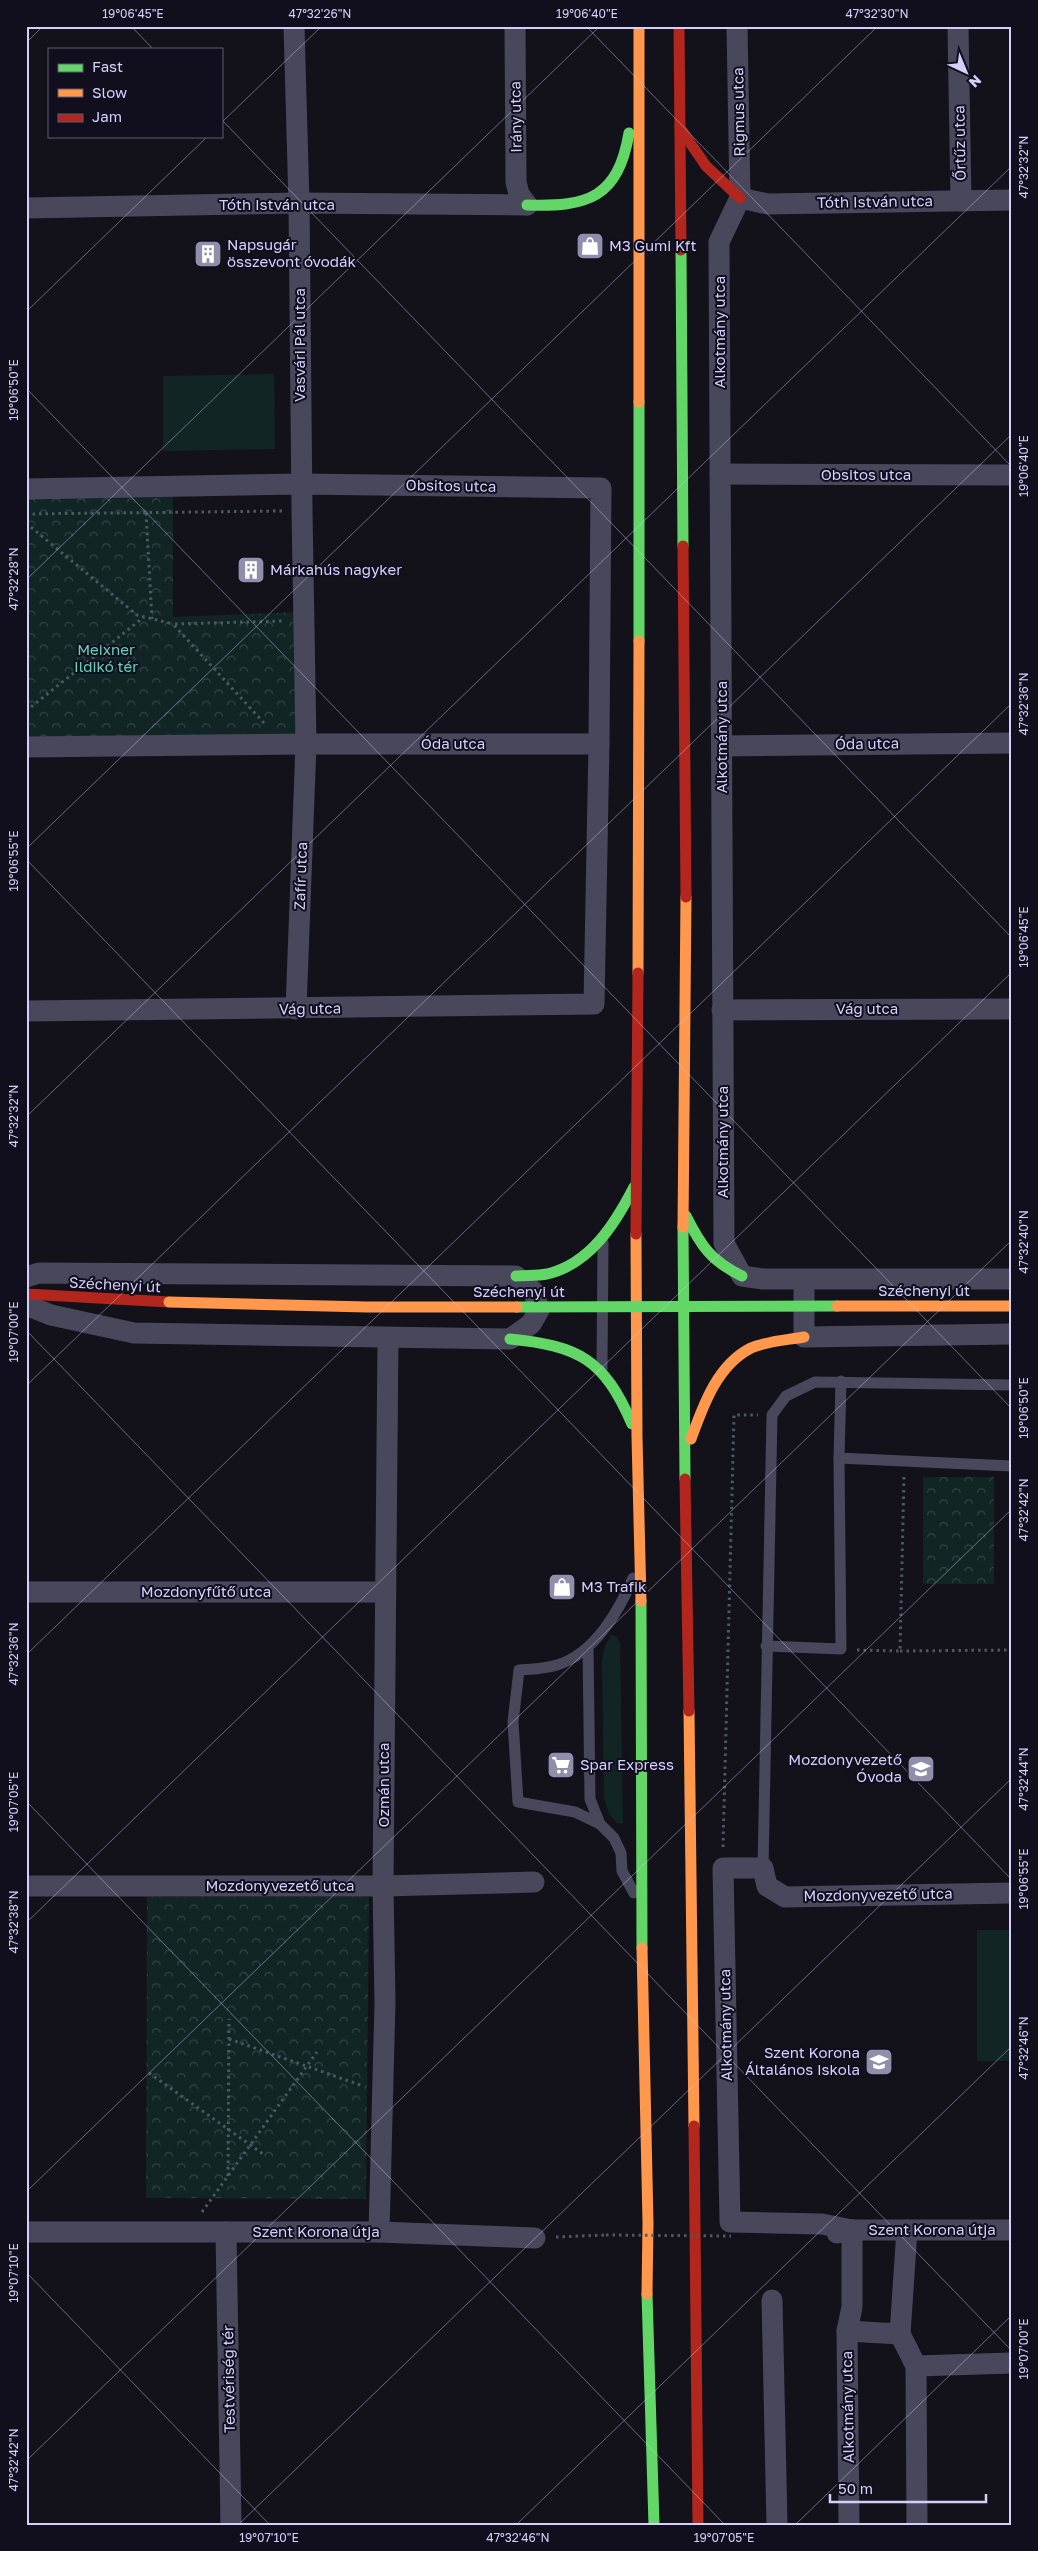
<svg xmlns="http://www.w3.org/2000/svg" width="1038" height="2551" font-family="'Golos Text',sans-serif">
	<defs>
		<pattern id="park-crowns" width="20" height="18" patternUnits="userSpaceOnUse" patternTransform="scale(1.25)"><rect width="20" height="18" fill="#122525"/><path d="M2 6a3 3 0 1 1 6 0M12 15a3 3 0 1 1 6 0" fill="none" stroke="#344446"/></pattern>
	</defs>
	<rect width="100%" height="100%" fill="#13121a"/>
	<g fill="#122525">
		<polygon points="274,374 275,449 163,451 163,376"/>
		<polygon points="611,1635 617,1637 620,1643 623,1824 617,1823 609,1814 604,1799 602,1660 605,1646"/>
		<rect x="977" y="1930" width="35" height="131"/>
	</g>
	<g fill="url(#park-crowns)">
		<polygon points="173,497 173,617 299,612 299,735 26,741 26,498"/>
		<rect x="923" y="1477" width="71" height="107"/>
		<polygon points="147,1897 369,1897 366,2199 146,2198"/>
	</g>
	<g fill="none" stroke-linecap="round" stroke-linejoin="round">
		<g stroke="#4c5863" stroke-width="3" stroke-dasharray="2.5 4" stroke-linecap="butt">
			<polyline points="146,513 152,619"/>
			<polyline points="26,514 283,511"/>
			<polyline points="26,523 137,615 173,624"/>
			<polyline points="26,711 144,617"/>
			<polyline points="264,723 173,624 283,621"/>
			<polyline points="857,1650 900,1651 904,1475"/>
			<polyline points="900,1651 1012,1650"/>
			<polyline points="723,1847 734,1415 758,1415"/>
			<polyline points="229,2039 363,2086"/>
			<polyline points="149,2073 263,2154"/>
			<polyline points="228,2176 229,2019"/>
			<polyline points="202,2212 317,2052"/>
			<polyline points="556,2237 606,2235"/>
		</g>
		<g stroke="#49475b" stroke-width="11">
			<polyline points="602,1369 603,1243"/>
			<polyline points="839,1458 1011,1466"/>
			<polyline points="766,1646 841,1649 839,1458 841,1381"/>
			<polyline points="588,1647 590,1799 600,1824 614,1838 621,1853 622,1871 634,1893"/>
			<path d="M600,1824L575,1812L518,1802L513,1722L519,1670C531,1669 545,1669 557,1665C594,1654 619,1611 633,1578"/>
			<polyline points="763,1868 772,1415 786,1396 815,1382 1012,1385"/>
		</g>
		<g stroke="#49475b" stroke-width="21">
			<polyline points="294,26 299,203 302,511 306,744 296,1009"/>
			<polyline points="515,26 516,182 519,194 527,205"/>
			<polyline points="737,26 740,198 719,242 724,1243 742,1276 763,1279 1012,1279"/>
			<polyline points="958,26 961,201"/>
			<polyline points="740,198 768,204 1012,200"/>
			<polyline points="26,208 299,203 527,205"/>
			<polyline points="720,474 1012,475"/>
			<polyline points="26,489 301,484 601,488 599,744 594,1004 26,1011"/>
			<polyline points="722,746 1012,743"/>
			<polyline points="26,747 306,744 599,744"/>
			<polyline points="722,1010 1012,1009"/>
			<polyline points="26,1277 39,1273 516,1276 534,1292 539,1310 531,1324 510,1339 134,1333 51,1315 26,1305"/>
			<polyline points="804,1291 804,1337 1012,1334"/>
			<polyline points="26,1592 385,1592"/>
			<polyline points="26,1886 383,1886 534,1882"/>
			<polyline points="852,2230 822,2224 730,2222 723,1868 763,1868 767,1886 785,1897 1012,1893"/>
			<polyline points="907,2230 900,2334 916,2366 917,2525"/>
			<polyline points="26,2232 379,2232 535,2238"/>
			<polyline points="226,2232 231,2525"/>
			<polyline points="379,2232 385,2003 383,1886 388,1338"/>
			<polyline points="837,2233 852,2230 1012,2230"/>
			<polyline points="772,2300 777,2525"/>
			<polyline points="847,2331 900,2334"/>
			<polyline points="916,2366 1012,2363"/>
			<polyline points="849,2525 847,2331 852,2307 852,2230"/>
		</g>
		<g stroke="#63d668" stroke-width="11">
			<path d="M527,205C588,207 618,198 629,133"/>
			<polyline points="681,250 683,546"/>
			<polyline points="639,402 639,641"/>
			<path d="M686,1216C701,1246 711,1261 742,1276"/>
			<polyline points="683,1227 685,1479"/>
			<path d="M516,1276C526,1275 537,1276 547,1274C590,1264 615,1224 634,1187"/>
			<path d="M510,1339C579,1346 604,1359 632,1424"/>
			<polyline points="641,1601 642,1948"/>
			<polyline points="647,2294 654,2525"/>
		</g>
		<g stroke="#ff974d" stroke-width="11">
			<polyline points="639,26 639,402"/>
			<polyline points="638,973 639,641"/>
			<polyline points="683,1227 686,897"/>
			<polyline points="636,1234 637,1437 641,1601"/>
			<path d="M691,1439C703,1406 717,1365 751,1348C767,1341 787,1340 804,1337"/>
			<polyline points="689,1711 694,2126"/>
			<polyline points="642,1948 648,2223 647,2294"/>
		</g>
		<g stroke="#b3261e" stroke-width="11">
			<polyline points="679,26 681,250"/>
			<polyline points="680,128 706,166 740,198"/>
			<polyline points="683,546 686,897"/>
			<polyline points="636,1234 638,973"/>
			<polyline points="26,1294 169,1302"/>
			<polyline points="685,1479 689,1711"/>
			<polyline points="694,2126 698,2525"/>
		</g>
		<polyline stroke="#4c5863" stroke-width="3" stroke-dasharray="2.5 4" stroke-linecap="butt" points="606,2235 731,2236"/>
		<polyline stroke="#63d668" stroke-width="11" points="517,1307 837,1306"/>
		<g stroke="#ff974d" stroke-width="11">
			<polyline points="169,1302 367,1307 517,1307"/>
			<polyline points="837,1306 1012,1306"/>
		</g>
	</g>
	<path fill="none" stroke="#d5d0fb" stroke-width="1" stroke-opacity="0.45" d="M131,26L153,49M586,26L1012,467M26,43L43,26M221,119L1012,938M221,123L322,26M26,312L208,136M26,388L1012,1409M26,580L600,26M26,849L878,26M26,859L1012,1880M26,1117L1012,166M26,1330L1012,2351M26,1386L1012,434M26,1655L1012,703M26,1801L725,2525M26,1923L1012,972M26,2192L1012,1240M26,2272L270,2525M26,2461L1012,1509M238,2525L1012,1778M516,2525L1012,2046M795,2525L1012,2315"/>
	<defs>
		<symbol id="shop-square" viewBox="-11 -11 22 22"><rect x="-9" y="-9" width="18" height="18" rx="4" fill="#918eac" stroke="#110e1e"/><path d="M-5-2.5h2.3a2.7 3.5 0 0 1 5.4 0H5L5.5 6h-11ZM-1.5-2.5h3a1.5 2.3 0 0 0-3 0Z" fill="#fff"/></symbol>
		<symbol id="building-square" viewBox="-11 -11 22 22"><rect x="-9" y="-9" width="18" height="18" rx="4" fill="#918eac" stroke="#110e1e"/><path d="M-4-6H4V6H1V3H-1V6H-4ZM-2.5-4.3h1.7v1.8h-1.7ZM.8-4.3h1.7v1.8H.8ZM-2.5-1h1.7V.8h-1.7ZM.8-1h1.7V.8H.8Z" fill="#fff"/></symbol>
		<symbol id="supermarket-square" viewBox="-11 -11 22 22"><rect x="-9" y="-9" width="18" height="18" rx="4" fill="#918eac" stroke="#110e1e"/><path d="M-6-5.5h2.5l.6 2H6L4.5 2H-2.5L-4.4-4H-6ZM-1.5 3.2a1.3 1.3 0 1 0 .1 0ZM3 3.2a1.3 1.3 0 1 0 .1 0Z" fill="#fff"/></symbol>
		<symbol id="school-square" viewBox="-11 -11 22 22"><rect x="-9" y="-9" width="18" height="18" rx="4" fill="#918eac" stroke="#110e1e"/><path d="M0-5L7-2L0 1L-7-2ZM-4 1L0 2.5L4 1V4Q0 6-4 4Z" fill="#fff"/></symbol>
	</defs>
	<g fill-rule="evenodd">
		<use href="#shop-square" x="574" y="230" width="32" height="32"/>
		<use href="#building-square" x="192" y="238" width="32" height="32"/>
		<use href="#building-square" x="235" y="554" width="32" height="32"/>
		<use href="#shop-square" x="546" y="1571" width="32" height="32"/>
		<use href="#supermarket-square" x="545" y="1749" width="32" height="32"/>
		<use href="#school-square" x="905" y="1753" width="32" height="32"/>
		<use href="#school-square" x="863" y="2046" width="32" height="32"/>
	</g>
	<g text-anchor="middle" stroke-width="4" stroke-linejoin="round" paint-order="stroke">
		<g font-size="15" fill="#d5d0fb" stroke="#110e1e">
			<text transform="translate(739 112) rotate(-91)" y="5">Rigmus utca</text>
			<text transform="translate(516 117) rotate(-91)" y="5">Irány utca</text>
			<text transform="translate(960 143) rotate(-91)" y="5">Őrtűz utca</text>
			<text transform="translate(875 202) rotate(-1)" y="5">Tóth István utca</text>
			<text x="277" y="210">Tóth István utca</text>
			<text transform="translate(720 332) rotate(-90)" y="5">Alkotmány utca</text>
			<text transform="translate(300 345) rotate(-90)" y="5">Vasvári Pál utca</text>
			<text x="866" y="480">Obsitos utca</text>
			<text transform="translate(451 486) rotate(1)" y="5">Obsitos utca</text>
			<text transform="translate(722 737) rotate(-90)" y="5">Alkotmány utca</text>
			<text x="453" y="749">Óda utca</text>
			<text transform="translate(867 744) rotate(-1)" y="5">Óda utca</text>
			<text transform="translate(301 876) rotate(-88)" y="5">Zafír utca</text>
			<text transform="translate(310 1009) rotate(-1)" y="5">Vág utca</text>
			<text x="867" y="1014">Vág utca</text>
			<text transform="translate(723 1142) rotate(-90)" y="5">Alkotmány utca</text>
			<text transform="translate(115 1285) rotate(3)" y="5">Széchenyi út</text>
			<text x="924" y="1296">Széchenyi út</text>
			<text x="519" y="1297">Széchenyi út</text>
			<text x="206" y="1597">Mozdonyfűtő utca</text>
			<text transform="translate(384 1785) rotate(-90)" y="5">Ozmán utca</text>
			<text x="280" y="1891">Mozdonyvezető utca</text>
			<text transform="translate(878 1895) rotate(-1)" y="5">Mozdonyvezető utca</text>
			<text transform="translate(726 2025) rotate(-91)" y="5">Alkotmány utca</text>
			<text x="932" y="2235">Szent Korona útja</text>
			<text x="316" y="2237">Szent Korona útja</text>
			<text transform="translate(229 2379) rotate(-91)" y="5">Testvériség tér</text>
			<text transform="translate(848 2407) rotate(-91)" y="5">Alkotmány utca</text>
		</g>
		<g font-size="15" fill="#d5d0fb" stroke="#110e1e" text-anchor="start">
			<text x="227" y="250">Napsugár<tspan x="227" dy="17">összevont óvodák</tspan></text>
			<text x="609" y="251">M3 Gumi Kft</text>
			<text x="270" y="575">Márkahús nagyker</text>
			<text x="581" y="1592">M3 Trafik</text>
			<text x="902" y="1765" text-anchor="end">Mozdonyvezető<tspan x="902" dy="17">Óvoda</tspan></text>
			<text x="580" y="1770">Spar Express</text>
			<text x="860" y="2058" text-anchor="end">Szent Korona<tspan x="860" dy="17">Általános Iskola</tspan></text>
		</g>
		<g font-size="15" fill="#63d4b8" stroke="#110e1e">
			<text x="106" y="655">Meixner<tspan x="106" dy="17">Ildikó tér</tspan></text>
		</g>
	</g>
	<rect width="1038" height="2551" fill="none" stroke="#110e1e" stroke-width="55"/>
	<rect x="48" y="48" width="175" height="90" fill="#110e1e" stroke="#5f5c76"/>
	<rect x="58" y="64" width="25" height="8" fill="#63d668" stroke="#5f5c76"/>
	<text x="92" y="72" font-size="15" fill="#d5d0fb">Fast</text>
	<rect x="58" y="89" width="25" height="8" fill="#ff974d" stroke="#5f5c76"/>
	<text x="92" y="98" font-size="15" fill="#d5d0fb">Slow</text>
	<rect x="58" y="114" width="25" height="8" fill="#b3261e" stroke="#5f5c76"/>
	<text x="92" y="122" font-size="15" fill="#d5d0fb">Jam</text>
	<g transform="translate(966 72) rotate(136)" stroke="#110e1e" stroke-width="4" paint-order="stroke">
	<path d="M0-4L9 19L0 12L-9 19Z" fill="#d5d0fb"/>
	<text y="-8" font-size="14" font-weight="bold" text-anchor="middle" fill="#d5d0fb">N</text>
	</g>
	<path d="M830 2494v8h156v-8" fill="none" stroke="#d5d0fb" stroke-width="2.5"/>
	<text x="838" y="2494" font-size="15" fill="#d5d0fb" stroke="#110e1e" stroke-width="4" paint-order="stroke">50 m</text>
	<rect x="28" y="28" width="982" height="2496" fill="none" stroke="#d5d0fb" stroke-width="2"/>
	<g font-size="12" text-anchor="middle" fill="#d5d0fb">
		<text x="133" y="18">19°06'45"E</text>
		<text x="320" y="18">47°32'26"N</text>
		<text x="587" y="18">19°06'40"E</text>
		<text x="877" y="18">47°32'30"N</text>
		<text transform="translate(1024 167) rotate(-90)" y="4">47°32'32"N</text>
		<text transform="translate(14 390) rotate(-90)" y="4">19°06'50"E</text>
		<text transform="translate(1024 466) rotate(-90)" y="4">19°06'40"E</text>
		<text transform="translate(14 579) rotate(-90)" y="4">47°32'28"N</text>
		<text transform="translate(1024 704) rotate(-90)" y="4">47°32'36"N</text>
		<text transform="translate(14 861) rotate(-90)" y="4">19°06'55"E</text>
		<text transform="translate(1024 937) rotate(-90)" y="4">19°06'45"E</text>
		<text transform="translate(14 1116) rotate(-90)" y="4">47°32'32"N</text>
		<text transform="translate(1024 1242) rotate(-90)" y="4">47°32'40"N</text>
		<text transform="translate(14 1332) rotate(-90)" y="4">19°07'00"E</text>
		<text transform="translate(1024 1408) rotate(-90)" y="4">19°06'50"E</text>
		<text transform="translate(1024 1510) rotate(-90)" y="4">47°32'42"N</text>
		<text transform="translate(14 1654) rotate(-90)" y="4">47°32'36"N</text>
		<text transform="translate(1024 1779) rotate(-90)" y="4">47°32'44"N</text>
		<text transform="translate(14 1802) rotate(-90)" y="4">19°07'05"E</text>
		<text transform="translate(1024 1879) rotate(-90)" y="4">19°06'55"E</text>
		<text transform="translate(14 1922) rotate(-90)" y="4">47°32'38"N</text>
		<text transform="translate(1024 2048) rotate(-90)" y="4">47°32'46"N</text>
		<text transform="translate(14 2273) rotate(-90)" y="4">19°07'10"E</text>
		<text transform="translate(1024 2349) rotate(-90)" y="4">19°07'00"E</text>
		<text transform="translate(14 2460) rotate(-90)" y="4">47°32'42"N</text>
		<text x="269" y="2542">19°07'10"E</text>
		<text x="518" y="2542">47°32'46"N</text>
		<text x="724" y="2542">19°07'05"E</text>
	</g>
</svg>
